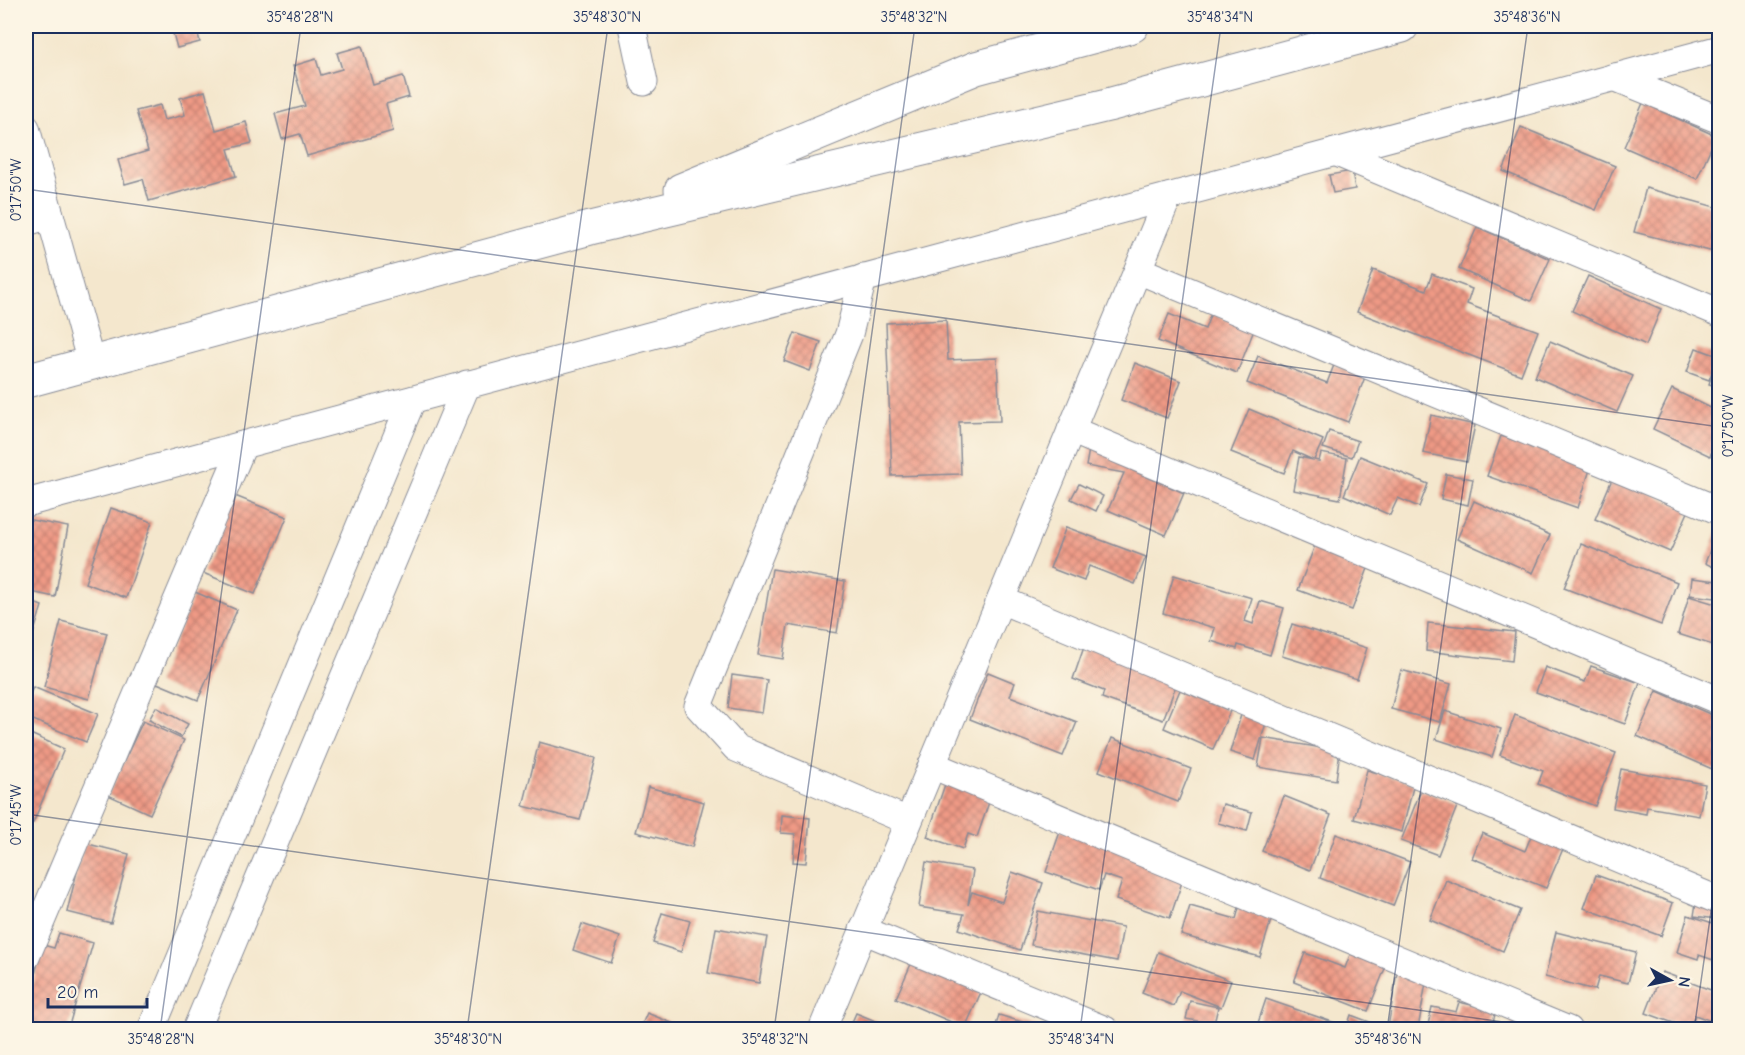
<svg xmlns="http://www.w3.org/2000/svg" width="1745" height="1055" font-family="'Comic Neue',sans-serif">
	<defs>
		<pattern id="building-cross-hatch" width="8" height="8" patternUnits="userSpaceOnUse" patternTransform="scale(1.5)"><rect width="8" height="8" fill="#ef9a85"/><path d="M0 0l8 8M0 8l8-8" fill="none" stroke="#c17e70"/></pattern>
	</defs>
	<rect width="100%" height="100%" fill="#fcf5e5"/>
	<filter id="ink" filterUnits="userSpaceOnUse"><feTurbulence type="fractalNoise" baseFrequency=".0167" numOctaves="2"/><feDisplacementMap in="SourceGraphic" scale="12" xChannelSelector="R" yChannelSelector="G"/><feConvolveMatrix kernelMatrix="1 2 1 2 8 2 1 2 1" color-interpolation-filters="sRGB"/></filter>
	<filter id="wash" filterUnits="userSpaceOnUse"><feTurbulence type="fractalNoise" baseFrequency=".008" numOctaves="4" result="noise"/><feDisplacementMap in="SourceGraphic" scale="24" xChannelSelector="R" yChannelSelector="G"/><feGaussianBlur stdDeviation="1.35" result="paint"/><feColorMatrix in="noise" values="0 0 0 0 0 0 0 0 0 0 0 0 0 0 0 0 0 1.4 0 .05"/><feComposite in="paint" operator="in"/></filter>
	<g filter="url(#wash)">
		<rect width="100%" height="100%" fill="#f4e7cd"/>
		<g id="blocks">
			<g fill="url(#building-cross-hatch)">
				<polygon points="147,26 168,26 149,31"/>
				<polygon points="171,26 196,26 200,42 177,48"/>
				<polygon points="362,46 373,85 403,76 409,97 386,104 393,131 307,156 300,134 282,139 275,114 305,106 293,66 316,59 321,75 342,69 337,53"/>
				<polygon points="205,91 216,130 246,122 252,143 228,149 236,176 149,201 143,179 125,184 118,160 148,151 136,111 160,105 164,120 185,115 180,98"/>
				<polygon points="1643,103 1716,136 1697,179 1624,147"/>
				<polygon points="1521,127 1615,166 1596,210 1503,171"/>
				<polygon points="1352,171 1355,189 1333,193 1329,175"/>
				<polygon points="1646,188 1719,208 1719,230 1714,252 1634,232"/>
				<polygon points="1477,227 1550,259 1531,301 1459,269"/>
				<polygon points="1373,270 1426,290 1432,274 1472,289 1467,304 1538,331 1521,375 1357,312"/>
				<polygon points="1588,276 1661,309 1646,345 1572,311"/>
				<polygon points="1211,313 1254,330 1237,373 1158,341 1169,314 1205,329"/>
				<polygon points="946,320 948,360 997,358 1000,421 959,422 961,474 892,476 886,323"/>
				<polygon points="795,333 821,342 810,371 784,361"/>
				<polygon points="1550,341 1633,376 1617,412 1535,377"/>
				<polygon points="1696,348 1718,356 1709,380 1687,372"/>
				<polygon points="1258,356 1327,383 1334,365 1365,377 1348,422 1247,383"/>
				<polygon points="1719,356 1719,387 1709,384"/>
				<polygon points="1135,363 1181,381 1167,418 1121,400"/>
				<polygon points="1672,389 1719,412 1719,436 1710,456 1653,429"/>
				<polygon points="1249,409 1323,440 1314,460 1319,461 1321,453 1347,458 1340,499 1293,490 1299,457 1313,460 1293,451 1284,473 1231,452"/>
				<polygon points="1431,415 1475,425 1467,462 1423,453"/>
				<polygon points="1329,431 1358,441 1352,457 1323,448"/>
				<polygon points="1501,436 1591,466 1578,508 1487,476"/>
				<polygon points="1091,438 1133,446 1129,469 1184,493 1166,535 1108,510 1124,473 1086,466"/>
				<polygon points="1360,456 1428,484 1419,507 1398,498 1390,515 1344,495"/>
				<polygon points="1446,474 1473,479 1468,505 1441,499"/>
				<polygon points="1613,477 1689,510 1670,552 1595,519"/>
				<polygon points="1079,484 1103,496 1096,511 1071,499"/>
				<polygon points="235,496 287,517 255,594 203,573"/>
				<polygon points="1474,501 1550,535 1533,573 1457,539"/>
				<polygon points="111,508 152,522 126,598 85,583"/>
				<polygon points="26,519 68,527 55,597 26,591"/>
				<polygon points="1066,527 1146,557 1135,584 1089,566 1084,581 1050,568"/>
				<polygon points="1719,528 1719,570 1705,563"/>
				<polygon points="1320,532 1374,553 1352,610 1298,590"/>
				<polygon points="1581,544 1677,582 1661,625 1564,588"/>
				<polygon points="772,569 845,581 837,633 788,625 783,659 758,655"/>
				<polygon points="1174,575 1252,598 1245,621 1253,624 1260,601 1284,608 1270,655 1238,645 1237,649 1211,641 1215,628 1163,613"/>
				<polygon points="1692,578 1717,581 1715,598 1690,595"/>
				<polygon points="195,592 237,610 198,700 157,683"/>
				<polygon points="1689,596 1719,605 1719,647 1678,634"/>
				<polygon points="26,600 42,606 26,657"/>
				<polygon points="61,621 107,633 89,699 44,687"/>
				<polygon points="1428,623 1515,632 1512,661 1426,651"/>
				<polygon points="1292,624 1367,648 1357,679 1282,656"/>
				<polygon points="1084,647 1181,672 1163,720 1102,698 1104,691 1073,679"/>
				<polygon points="1591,666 1640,683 1625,724 1536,692 1545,667 1585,682"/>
				<polygon points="1401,670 1451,684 1440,722 1391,709"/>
				<polygon points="988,672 1015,683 1010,696 1077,722 1063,756 970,719"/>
				<polygon points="732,675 767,680 762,713 728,708"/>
				<polygon points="33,687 98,714 86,742 26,717 26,704"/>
				<polygon points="1180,690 1230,711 1213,749 1164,728"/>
				<polygon points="1657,691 1719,718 1719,772 1637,736"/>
				<polygon points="1246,698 1271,706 1255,760 1230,752"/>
				<polygon points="156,707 188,724 181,737 149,720"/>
				<polygon points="1445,711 1501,729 1492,757 1436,739"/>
				<polygon points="1515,715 1616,753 1595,806 1538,784 1543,771 1500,755"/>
				<polygon points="143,721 184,740 150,814 108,795"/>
				<polygon points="26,732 64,749 33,823 26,820"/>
				<polygon points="1112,738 1191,769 1178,802 1099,771"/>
				<polygon points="1263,738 1340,751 1336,780 1258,767"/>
				<polygon points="539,742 596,758 580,820 523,806"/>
				<polygon points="952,764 997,779 977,837 968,834 963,849 927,837"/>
				<polygon points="1621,769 1705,784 1699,816 1647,807 1646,814 1613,808"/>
				<polygon points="1367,770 1414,783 1402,832 1354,819"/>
				<polygon points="648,787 704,802 692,847 636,832"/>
				<polygon points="1421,790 1458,804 1438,855 1401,841"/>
				<polygon points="1284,796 1331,815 1310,870 1262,851"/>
				<polygon points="1223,804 1252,812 1247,831 1218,823"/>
				<polygon points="782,815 810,818 806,863 793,862 795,834 781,833"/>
				<polygon points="1061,829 1186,870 1170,918 1116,900 1122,881 1104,875 1099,890 1046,872"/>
				<polygon points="1482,833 1525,851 1531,836 1563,849 1546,888 1472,858"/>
				<polygon points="1336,834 1410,862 1393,906 1320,878"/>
				<polygon points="84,843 129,854 111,923 67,912"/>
				<polygon points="926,862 973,870 968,905 972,892 1002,902 1012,872 1043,883 1020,950 959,929 964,914 919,907"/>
				<polygon points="1596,875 1673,903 1661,936 1584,908"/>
				<polygon points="1446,880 1520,910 1503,951 1430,920"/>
				<polygon points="1698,890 1719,904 1717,919 1694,916"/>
				<polygon points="1190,906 1236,919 1239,908 1272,917 1260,957 1181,935"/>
				<polygon points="1038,911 1123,927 1117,961 1031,945"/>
				<polygon points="662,913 690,921 681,952 653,943"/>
				<polygon points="1688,915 1719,925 1719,962 1699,955 1698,959 1677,952"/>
				<polygon points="582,924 620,937 611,963 573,950"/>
				<polygon points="716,928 767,937 759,983 708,973"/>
				<polygon points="1556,932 1636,952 1628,983 1599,976 1595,990 1545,977"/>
				<polygon points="59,933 93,943 68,1029 32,1029 26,1028 26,1006 43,945 54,948"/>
				<polygon points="1158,952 1231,981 1221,1007 1180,991 1174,1006 1142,993"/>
				<polygon points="1351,952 1386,966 1368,1011 1294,982 1305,953 1345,968"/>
				<polygon points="915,955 981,992 965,1028 896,998"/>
				<polygon points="1399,960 1429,965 1418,1029 1388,1027"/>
				<polygon points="1662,972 1719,993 1719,1024 1695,1015 1690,1029 1646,1013"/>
				<polygon points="1266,999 1347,1027 1351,1015 1375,1024 1373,1029 1256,1029"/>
				<polygon points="1190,1001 1218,1007 1214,1024 1186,1019"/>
				<polygon points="1459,1002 1496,1011 1491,1029 1427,1029 1432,1007 1456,1012"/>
				<polygon points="647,1013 687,1029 640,1029"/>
				<polygon points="856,1013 895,1029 849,1029"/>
				<polygon points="1515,1013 1560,1029 1510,1029"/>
				<polygon points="999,1015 1045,1029 995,1029"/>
			</g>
		</g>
	</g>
	<g filter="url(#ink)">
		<use href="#blocks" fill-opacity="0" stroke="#888b96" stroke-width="1.5"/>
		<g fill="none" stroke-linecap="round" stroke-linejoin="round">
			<defs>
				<g id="minor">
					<polyline points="632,26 644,82"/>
					<polyline points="1614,77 1720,120"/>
					<polyline points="26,128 91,363"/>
					<polyline points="1335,152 1720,313"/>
					<polyline points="26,222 50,215"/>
					<polyline points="1138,270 1720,511"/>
					<polyline points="863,278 849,334 698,706 736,748 908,821"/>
					<polyline points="1071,430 1720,701"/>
					<polyline points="26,503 1720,49"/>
					<polyline points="1001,600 1720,901"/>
					<polyline points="932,765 1568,1030"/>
					<polyline points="863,930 1105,1030"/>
					<polyline points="26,957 243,445"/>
					<polyline points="151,1030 412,400"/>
					<polyline points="196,1030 467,384"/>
					<polyline points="822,1030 1168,197"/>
				</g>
				<g id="secondary">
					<polyline points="681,190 976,68 1132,26"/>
					<polyline points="26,381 590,228 1108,105 1402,26"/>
				</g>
			</defs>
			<use href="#minor" stroke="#888b96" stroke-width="29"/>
			<use href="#secondary" stroke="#888b96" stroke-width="35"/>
			<use href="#minor" stroke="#fff" stroke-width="27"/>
			<use href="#secondary" stroke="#fff" stroke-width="33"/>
		</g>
	</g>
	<path fill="none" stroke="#1b2f5e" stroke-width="1.5" stroke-opacity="0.45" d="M26,189L1720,427M26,814L1560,1030M160,1030L301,26M467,1030L608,26M774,1030L915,26M1080,1030L1221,26M1387,1030L1528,26M1694,1030L1720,849"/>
	<rect width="1745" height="1055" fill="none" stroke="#fcf5e5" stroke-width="66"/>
	<g transform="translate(1670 980) rotate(98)" stroke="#fcf5e5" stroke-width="4.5" paint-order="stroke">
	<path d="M0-4.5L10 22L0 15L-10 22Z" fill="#1b2f5e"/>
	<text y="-9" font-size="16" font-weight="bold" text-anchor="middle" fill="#1b2f5e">N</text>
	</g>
	<path d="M48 998v9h99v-9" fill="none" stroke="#1b2f5e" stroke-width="3"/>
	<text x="57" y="998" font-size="18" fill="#1b2f5e" stroke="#fcf5e5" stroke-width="4.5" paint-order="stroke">20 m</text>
	<rect x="33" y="33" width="1679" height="989" fill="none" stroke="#1b2f5e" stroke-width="2"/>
	<g font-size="15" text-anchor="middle" fill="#1b2f5e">
		<text x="300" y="22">35°48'28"N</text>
		<text x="607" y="22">35°48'30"N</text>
		<text x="914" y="22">35°48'32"N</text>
		<text x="1220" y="22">35°48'34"N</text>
		<text x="1527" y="22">35°48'36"N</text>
		<text transform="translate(16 190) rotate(-90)" y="5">0°17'50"W</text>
		<text transform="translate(1728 426) rotate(-90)" y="5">0°17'50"W</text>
		<text transform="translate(16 815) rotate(-90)" y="5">0°17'45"W</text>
		<text x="161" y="1044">35°48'28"N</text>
		<text x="468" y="1044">35°48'30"N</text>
		<text x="775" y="1044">35°48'32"N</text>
		<text x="1081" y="1044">35°48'34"N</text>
		<text x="1388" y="1044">35°48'36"N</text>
	</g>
</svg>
